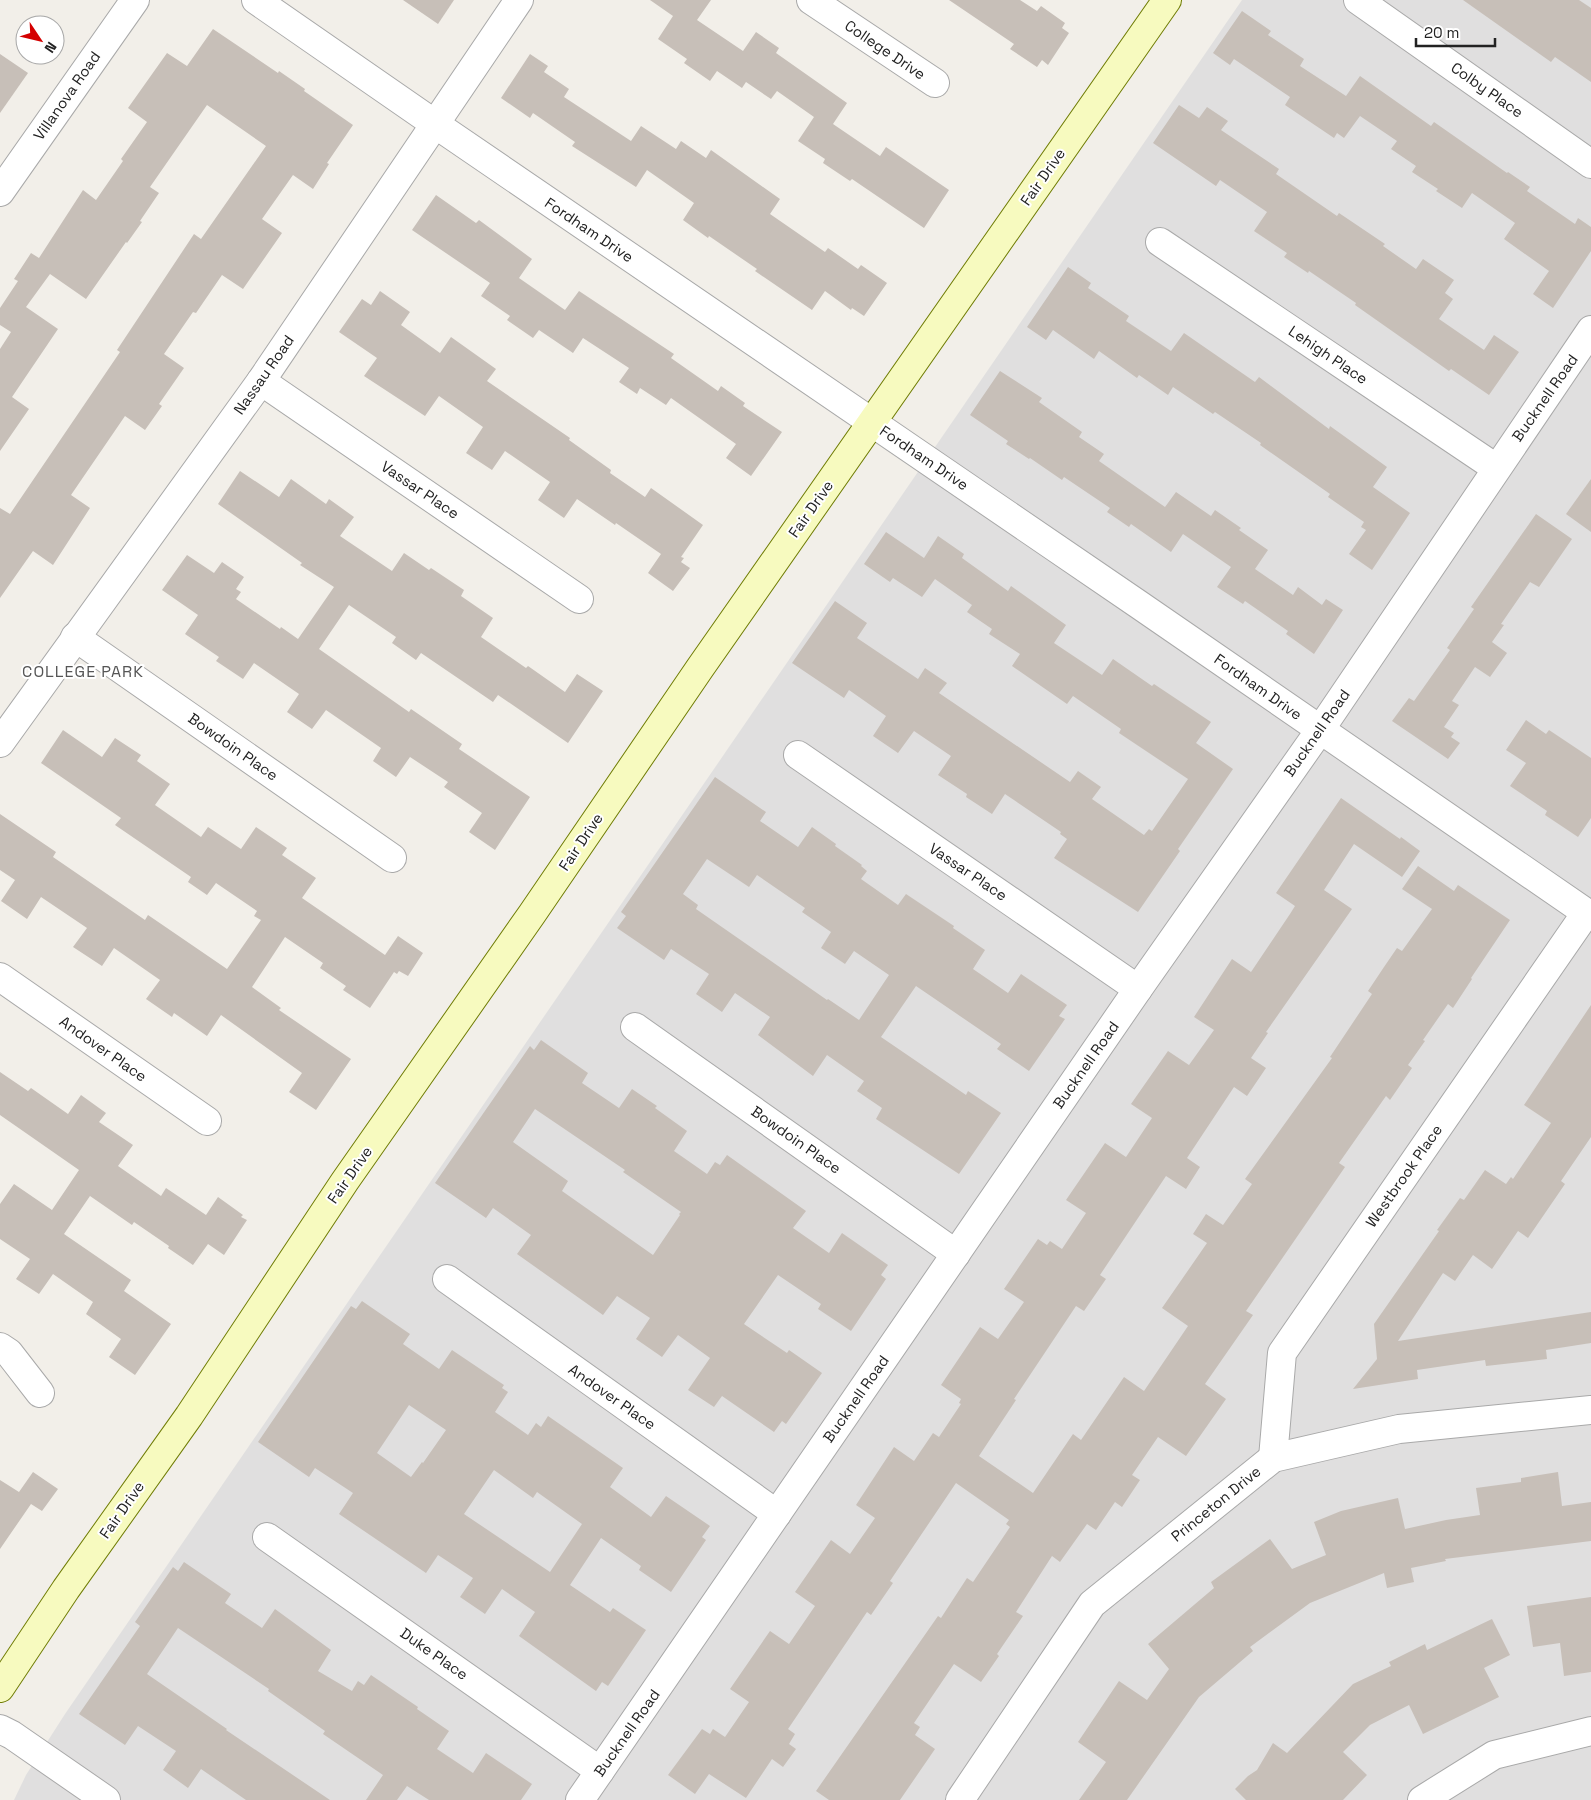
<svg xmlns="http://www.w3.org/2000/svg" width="1591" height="1800" font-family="'Space Grotesk',sans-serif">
	<rect width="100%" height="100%" fill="#f2efe9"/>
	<polygon fill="#e0dfdf" points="1242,0 1591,0 1591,1800 14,1800 26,1775 65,1714"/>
	<g fill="#c7bfb8" fill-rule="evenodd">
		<polygon points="403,0 454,0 438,24"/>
		<polygon points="650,0 711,0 697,20 743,51 756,32 779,48 776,53 847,103 833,124 880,156 886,147 949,190 924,228 852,179 850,181 823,163 825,159 798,141 814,117 777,91 771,99 746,82 742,88 717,71 710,81 684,63 687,59 658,39 673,16"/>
		<polygon points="949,0 1020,0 1037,11 1041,6 1065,23 1062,28 1069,33 1048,65 1042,60 1037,67 1010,49 1014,44"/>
		<polygon points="1463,0 1579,0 1591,8 1591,82 1555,57 1551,62"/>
		<polygon points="1242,11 1271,31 1268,35 1304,59 1300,66 1346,96 1360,76 1431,126 1434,122 1507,173 1508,172 1530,187 1527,191 1575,224 1578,218 1591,227 1591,251 1553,308 1533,294 1549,271 1504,239 1515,223 1472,193 1462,208 1436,191 1438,189 1412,172 1416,166 1391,149 1397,141 1360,116 1344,138 1337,133 1334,138 1285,105 1290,97 1234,59 1230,65 1213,53"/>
		<polygon points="213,29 278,73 279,71 305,89 304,91 353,125 327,163 329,164 313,189 293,175 262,219 282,233 243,289 222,275 196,313 193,312 164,354 184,368 159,404 162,406 145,430 125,416 71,495 90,508 53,565 33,551 0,598 0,508 10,514 120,352 117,350 194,234 201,239 266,146 207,105 150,187 159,193 140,221 142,222 127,243 126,242 86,299 50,274 26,307 58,329 12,397 29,409 0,451 0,349 11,332 0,325 0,308 18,281 14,279 31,253 39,258 83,190 96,200 123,161 121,159 147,122 128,108 167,53 187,66"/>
		<polygon points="0,54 28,73 0,113"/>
		<polygon points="530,54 548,66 544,72 569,89 564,97 631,141 641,126 676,149 681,141 706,158 711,150 780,199 770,214 825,252 828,248 858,269 861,265 887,283 864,316 852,308 851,310 825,291 812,310 755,271 757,269 709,236 708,238 683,220 694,203 647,170 636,187 572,146 575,142 533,113 530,118 501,98"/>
		<polygon points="1179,105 1199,118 1207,107 1228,121 1221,130 1279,169 1276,174 1337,216 1339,213 1385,244 1383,246 1416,269 1423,259 1454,280 1445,293 1453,299 1439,319 1484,350 1494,335 1519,352 1489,395 1451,369 1449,371 1355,305 1356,303 1309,271 1308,273 1284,257 1287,253 1254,231 1267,212 1220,180 1216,186 1153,143"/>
		<polygon points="436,195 476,223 479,220 532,259 519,278 565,310 579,291 674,354 671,358 718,391 721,386 745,403 743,406 782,432 751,476 726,458 736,444 671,398 666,405 640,388 637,394 619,382 629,368 583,338 573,353 539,330 533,338 507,320 510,316 481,296 490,283 412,230"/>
		<polygon points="1068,267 1091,283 1088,288 1129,316 1126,321 1171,351 1184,333 1255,382 1259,377 1329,429 1330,426 1387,467 1373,487 1410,513 1372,570 1349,554 1366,530 1361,527 1364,522 1328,497 1330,494 1260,445 1261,443 1215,412 1213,414 1173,387 1168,395 1139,375 1137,378 1099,351 1094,359 1053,330 1046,340 1027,327"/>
		<polygon points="380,291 410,312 401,325 440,353 451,337 496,369 487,381 570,438 569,440 611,470 610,473 645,497 651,488 703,525 681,557 684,558 681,562 690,568 673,591 648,573 661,554 616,523 615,525 577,499 564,518 538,500 550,482 505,451 492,470 466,453 483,427 439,396 425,416 364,376 377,358 339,332 362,299 371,305"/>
		<polygon points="1000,371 1042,398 1039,402 1082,432 1079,437 1104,454 1099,461 1165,507 1176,492 1211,516 1215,510 1241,528 1239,530 1268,550 1255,569 1293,595 1298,587 1322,605 1326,599 1343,610 1314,654 1286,634 1288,631 1245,601 1243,604 1217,587 1231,567 1183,534 1171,552 1131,524 1129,527 1107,512 1110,508 1064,477 1062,480 1030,458 1029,459 1006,444 1008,441 970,415"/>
		<polygon points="240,471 279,497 291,479 326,504 329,499 354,517 340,536 392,571 404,553 429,570 431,568 464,590 461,596 493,618 481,637 526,668 528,666 565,692 577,674 603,691 568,743 498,695 493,702 421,653 416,660 392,643 396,637 349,605 319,649 409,712 411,709 462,744 459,749 530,797 495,850 469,832 482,813 444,787 448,782 410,757 396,777 373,761 381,748 326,710 312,729 287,712 299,694 254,663 243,679 216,661 219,657 185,634 198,615 162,590 187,555 214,573 222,562 244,577 236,589 241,592 236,599 280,629 281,627 298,639 334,587 300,565 302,563 218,504"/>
		<polygon points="1591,479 1591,532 1566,514"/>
		<polygon points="1536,514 1572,539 1539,587 1530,582 1501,624 1504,625 1492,642 1507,653 1490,677 1475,667 1452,701 1459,705 1444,727 1454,733 1451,737 1460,743 1448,759 1392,721 1409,698 1414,701 1450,650 1447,648 1474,609 1471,607"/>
		<polygon points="886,532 924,558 938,536 964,554 962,558 1008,591 1011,586 1066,625 1054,643 1102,675 1113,659 1152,686 1154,684 1211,722 1196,743 1233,769 1178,849 1180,851 1138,912 1054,858 1067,839 1060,834 1061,832 1005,794 992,814 966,797 967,794 938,775 951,756 914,731 898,753 873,736 886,716 849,690 844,698 792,663 835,601 867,623 857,638 918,679 925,668 947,683 939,693 1070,782 1078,771 1101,787 1092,799 1144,835 1149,829 1152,831 1188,779 1119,733 1121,729 1073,696 1067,704 1012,666 1020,654 989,634 992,629 967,612 972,605 935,579 922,597 893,578 890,582 864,564"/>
		<polygon points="1526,720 1546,734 1549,730 1591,758 1591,818 1578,837 1545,815 1547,811 1510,786 1526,763 1506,750"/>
		<polygon points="63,730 102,757 115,738 141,755 137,761 170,784 155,805 201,837 208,827 241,849 256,827 287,848 282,855 316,878 302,898 385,955 398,936 423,953 408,976 399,971 397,974 394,972 370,1008 343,990 346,986 320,968 323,963 285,937 252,987 281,1008 279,1010 351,1059 316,1110 289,1092 302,1073 221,1015 207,1036 174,1013 172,1017 146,999 160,980 114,948 102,966 73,947 87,928 41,897 27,919 1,901 15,880 0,870 0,814 56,852 53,857 145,920 148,915 227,969 261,920 254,916 257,911 216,883 207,895 188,882 191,877 115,825 121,818 41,763"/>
		<path d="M715,777L766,812L760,821L798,847L812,827L836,844L835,846L862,865L861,866L867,871L861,879L898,905L906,894L954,926L953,928L985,950L973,969L1008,993L1021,974L1067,1005L1059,1016L1065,1019L1029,1071L997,1049L1001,1044L916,986L881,1037L966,1095L968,1091L1001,1113L959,1174L876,1119L882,1108L857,1091L864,1081L827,1055L813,1076L758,1035L770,1017L735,993L722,1012L696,994L709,974L671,949L664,960L617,928L626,916L621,912ZM707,859L749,887L757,875L805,908L802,912L831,932L821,948L845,964L854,951L889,975L859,1020L828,999L827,1000L696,909L698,905L683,894Z"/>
		<polygon points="1341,798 1400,839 1401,837 1420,851 1402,877 1354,844 1324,890 1352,909 1266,1032 1268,1033 1251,1058 1266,1068 1247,1096 1234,1087 1187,1158 1200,1167 1186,1189 1166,1176 1100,1275 1106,1279 1084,1311 1076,1306 1014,1399 1016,1400 979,1456 1033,1493 1073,1434 1081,1440 1124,1377 1144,1391 1188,1326 1162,1308 1207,1243 1193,1234 1206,1214 1223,1225 1252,1184 1245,1179 1332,1058 1330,1057 1372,994 1368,991 1384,967 1397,948 1402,951 1432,909 1402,889 1418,866 1454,891 1458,885 1510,920 1471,978 1472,979 1453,1008 1448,1004 1423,1040 1425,1041 1408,1065 1412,1068 1390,1100 1386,1096 1339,1163 1345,1167 1246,1311 1253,1315 1205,1384 1226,1399 1186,1456 1158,1437 1132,1475 1140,1480 1122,1507 1115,1502 1096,1530 1087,1524 1060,1562 1052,1556 1016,1612 1023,1616 997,1654 999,1656 981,1682 954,1664 914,1723 920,1727 915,1735 935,1749 900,1800 829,1800 816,1791 938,1616 941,1618 967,1578 973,1582 1010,1527 1006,1524 1009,1520 956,1483 890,1581 893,1583 871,1615 867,1612 788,1729 795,1734 789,1744 796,1749 783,1767 772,1759 746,1798 709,1774 695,1794 668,1775 702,1729 710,1734 713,1729 725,1737 749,1702 730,1689 770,1631 789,1644 815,1606 795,1592 831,1540 850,1554 875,1518 856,1505 894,1447 914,1461 933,1433 939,1437 961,1404 959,1403 961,1399 941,1385 980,1327 998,1339 1024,1302 1004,1289 1038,1239 1047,1245 1050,1241 1062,1249 1086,1213 1066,1200 1105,1143 1126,1157 1152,1118 1131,1104 1168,1051 1189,1065 1214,1030 1194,1017 1232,959 1251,972 1290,914 1295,906 1276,893"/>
		<polygon points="1591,1005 1591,1137 1561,1181 1565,1184 1528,1238 1518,1231 1492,1269 1473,1255 1455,1281 1443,1273 1398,1341 1591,1312 1591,1343 1546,1350 1547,1359 1486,1366 1485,1360 1417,1370 1418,1379 1353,1389 1377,1359 1374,1324 1439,1231 1437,1230 1460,1198 1464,1200 1485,1170 1506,1184 1511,1177 1513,1179 1551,1123 1524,1105"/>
		<path d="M541,1040L588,1073L582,1083L619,1108L632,1089L657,1106L655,1108L687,1131L674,1151L707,1174L715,1162L720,1165L727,1155L806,1211L793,1228L829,1253L842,1233L888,1265L881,1275L886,1279L851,1331L818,1309L821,1304L778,1275L744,1324L787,1353L789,1350L822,1373L786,1424L782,1421L774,1432L722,1396L714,1407L688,1390L710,1358L678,1335L662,1357L636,1339L650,1318L617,1296L603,1315L517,1254L531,1235L493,1208L486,1218L435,1183L530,1046L534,1050ZM535,1109L625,1170L623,1172L681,1212L679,1214L680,1215L653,1255L562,1191L568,1181L513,1142Z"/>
		<polygon points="0,1072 28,1091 31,1088 68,1114 81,1095 106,1113 99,1122 133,1145 118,1166 161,1196 166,1188 206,1215 218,1197 243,1215 241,1217 247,1220 224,1255 208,1244 193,1265 168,1248 169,1246 134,1222 132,1225 90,1196 64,1234 131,1280 124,1291 171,1324 135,1375 109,1357 121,1339 86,1314 93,1302 53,1274 39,1294 16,1279 30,1259 0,1239 0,1204 14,1184 52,1210 79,1170 0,1115"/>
		<path d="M362,1301L410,1334L403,1344L439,1369L452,1350L504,1385L502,1388L508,1392L495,1412L528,1435L536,1423L541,1427L548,1416L623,1468L610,1487L651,1517L666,1496L710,1526L702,1537L706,1540L671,1592L639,1570L641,1566L601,1538L570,1585L610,1612L613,1608L646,1630L608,1686L602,1682L596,1691L519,1636L535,1612L502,1589L485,1614L460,1597L473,1578L438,1555L426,1573L339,1514L353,1493L315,1468L309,1477L258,1442L351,1306L356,1309ZM409,1405L446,1430L423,1463L422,1462L411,1477L377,1453ZM494,1470L533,1498L537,1492L582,1524L550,1572L464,1514Z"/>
		<polygon points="33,1472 58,1489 42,1511 31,1504 0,1549 0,1480 19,1492"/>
		<polygon points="1558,1472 1562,1506 1591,1502 1591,1541 1445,1559 1446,1561 1411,1568 1414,1582 1387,1588 1384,1573 1310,1603 1250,1647 1253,1651 1199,1697 1127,1800 1079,1800 1106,1762 1078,1742 1119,1681 1147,1700 1169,1669 1148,1644 1214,1588 1211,1582 1270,1539 1292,1569 1326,1555 1314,1522 1341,1511 1398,1498 1405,1529 1446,1520 1480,1515 1476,1488 1521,1482 1521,1478"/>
		<polygon points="184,1562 231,1594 225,1603 262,1628 275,1609 331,1650 318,1671 352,1691 358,1681 364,1685 371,1675 418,1707 417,1709 449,1731 437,1749 473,1773 486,1753 532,1784 521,1800 429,1800 407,1786 397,1800 366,1800 383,1775 323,1734 325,1731 268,1691 269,1689 178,1628 147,1674 227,1729 226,1730 330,1800 246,1800 201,1769 188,1788 163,1770 176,1751 138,1726 125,1745 79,1714 140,1626 135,1622 173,1567 178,1571"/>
		<polygon points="1591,1597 1591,1672 1564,1676 1560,1643 1533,1647 1527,1606"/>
		<polygon points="1492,1619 1510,1655 1484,1668 1499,1697 1423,1734 1409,1705 1370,1725 1343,1752 1367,1775 1343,1800 1246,1800 1235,1789 1248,1776 1257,1770 1273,1743 1287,1753 1353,1684 1391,1666 1389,1662 1425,1644 1427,1650"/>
	</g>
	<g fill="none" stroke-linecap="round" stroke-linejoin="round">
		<defs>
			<g id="street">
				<polyline points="256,0 435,124 1138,604 1591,916"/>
				<polyline points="811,0 935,83"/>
				<polyline points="1358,0 1591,164"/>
				<polyline points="0,192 135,0"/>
				<polyline points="1160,242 1496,468"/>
				<polyline points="261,381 579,599"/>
				<polyline points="75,637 392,858"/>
				<polyline points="0,743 261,381 519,0"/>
				<polyline points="798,755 1138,989"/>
				<polyline points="0,977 207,1121"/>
				<polyline points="635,1027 956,1254"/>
				<polyline points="447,1279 777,1514"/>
				<polyline points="0,1347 9,1353 40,1393"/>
				<polyline points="1273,1458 1282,1353 1586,913"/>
				<polyline points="267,1537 600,1771"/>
				<polyline points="0,1729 12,1735 106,1800"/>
				<polyline points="580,1800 1138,989 1320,730 1591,330"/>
				<polyline points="960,1800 1092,1604 1273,1458 1399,1429 1591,1410"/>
				<polyline points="1422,1800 1494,1755 1591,1731"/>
			</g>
			<polyline id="secondary" points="0,1688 66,1589 189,1416 345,1181 532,914 700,668 1167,0"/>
		</defs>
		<use href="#street" stroke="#a9a9a9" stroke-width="30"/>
		<use href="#secondary" stroke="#707d05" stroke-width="30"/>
		<use href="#street" stroke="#fff" stroke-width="28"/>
		<use href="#secondary" stroke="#f7fabf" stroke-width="28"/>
	</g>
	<g text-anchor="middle" stroke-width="4" stroke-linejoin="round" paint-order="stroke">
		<g font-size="15" fill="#222" stroke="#fff">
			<text transform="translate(885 50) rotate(34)" y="5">College Drive</text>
			<text transform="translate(1487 90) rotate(35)" y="5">Colby Place</text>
			<text transform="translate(67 96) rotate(-55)" y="5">Villanova Road</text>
			<text transform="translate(1043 177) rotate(-55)" y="5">Fair Drive</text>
			<text transform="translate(589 230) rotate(34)" y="5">Fordham Drive</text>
			<text transform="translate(1328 355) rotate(34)" y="5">Lehigh Place</text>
			<text transform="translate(264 375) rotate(-55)" y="5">Nassau Road</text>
			<text transform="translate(1545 398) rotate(-55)" y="5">Bucknell Road</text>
			<text transform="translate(924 458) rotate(34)" y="5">Fordham Drive</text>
			<text transform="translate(420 490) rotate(34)" y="5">Vassar Place</text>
			<text transform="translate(811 509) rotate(-55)" y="5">Fair Drive</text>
			<text transform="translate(1258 687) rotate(35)" y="5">Fordham Drive</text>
			<text transform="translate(1317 733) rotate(-55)" y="5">Bucknell Road</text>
			<text transform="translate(233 747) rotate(35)" y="5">Bowdoin Place</text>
			<text transform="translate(581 842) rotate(-56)" y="5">Fair Drive</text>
			<text transform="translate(968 872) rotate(34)" y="5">Vassar Place</text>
			<text transform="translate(103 1049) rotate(35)" y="5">Andover Place</text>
			<text transform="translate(1086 1065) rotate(-55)" y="5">Bucknell Road</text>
			<text transform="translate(796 1140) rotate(35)" y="5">Bowdoin Place</text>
			<text transform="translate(350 1175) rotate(-55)" y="5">Fair Drive</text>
			<text transform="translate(1404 1176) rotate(-55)" y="5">Westbrook Place</text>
			<text transform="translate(612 1397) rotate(35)" y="5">Andover Place</text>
			<text transform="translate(856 1399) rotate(-55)" y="5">Bucknell Road</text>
			<text transform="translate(1216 1504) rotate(-39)" y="5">Princeton Drive</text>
			<text transform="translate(122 1510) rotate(-55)" y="5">Fair Drive</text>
			<text transform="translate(434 1654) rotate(35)" y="5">Duke Place</text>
			<text transform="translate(627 1733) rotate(-55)" y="5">Bucknell Road</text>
		</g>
		<g font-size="16" letter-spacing="1" fill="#555" stroke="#fff">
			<text x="83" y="677">COLLEGE PARK</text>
		</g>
	</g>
	<g transform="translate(40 40) rotate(125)"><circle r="24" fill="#ffffff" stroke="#a7a7a7"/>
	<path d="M0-4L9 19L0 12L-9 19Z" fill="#d40000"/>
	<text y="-8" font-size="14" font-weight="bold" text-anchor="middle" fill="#222222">N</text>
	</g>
	<path d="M1416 38v8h79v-8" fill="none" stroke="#222222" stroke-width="2.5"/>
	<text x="1424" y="38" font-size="15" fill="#222222" stroke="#ffffff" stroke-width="4" paint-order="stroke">20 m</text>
</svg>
